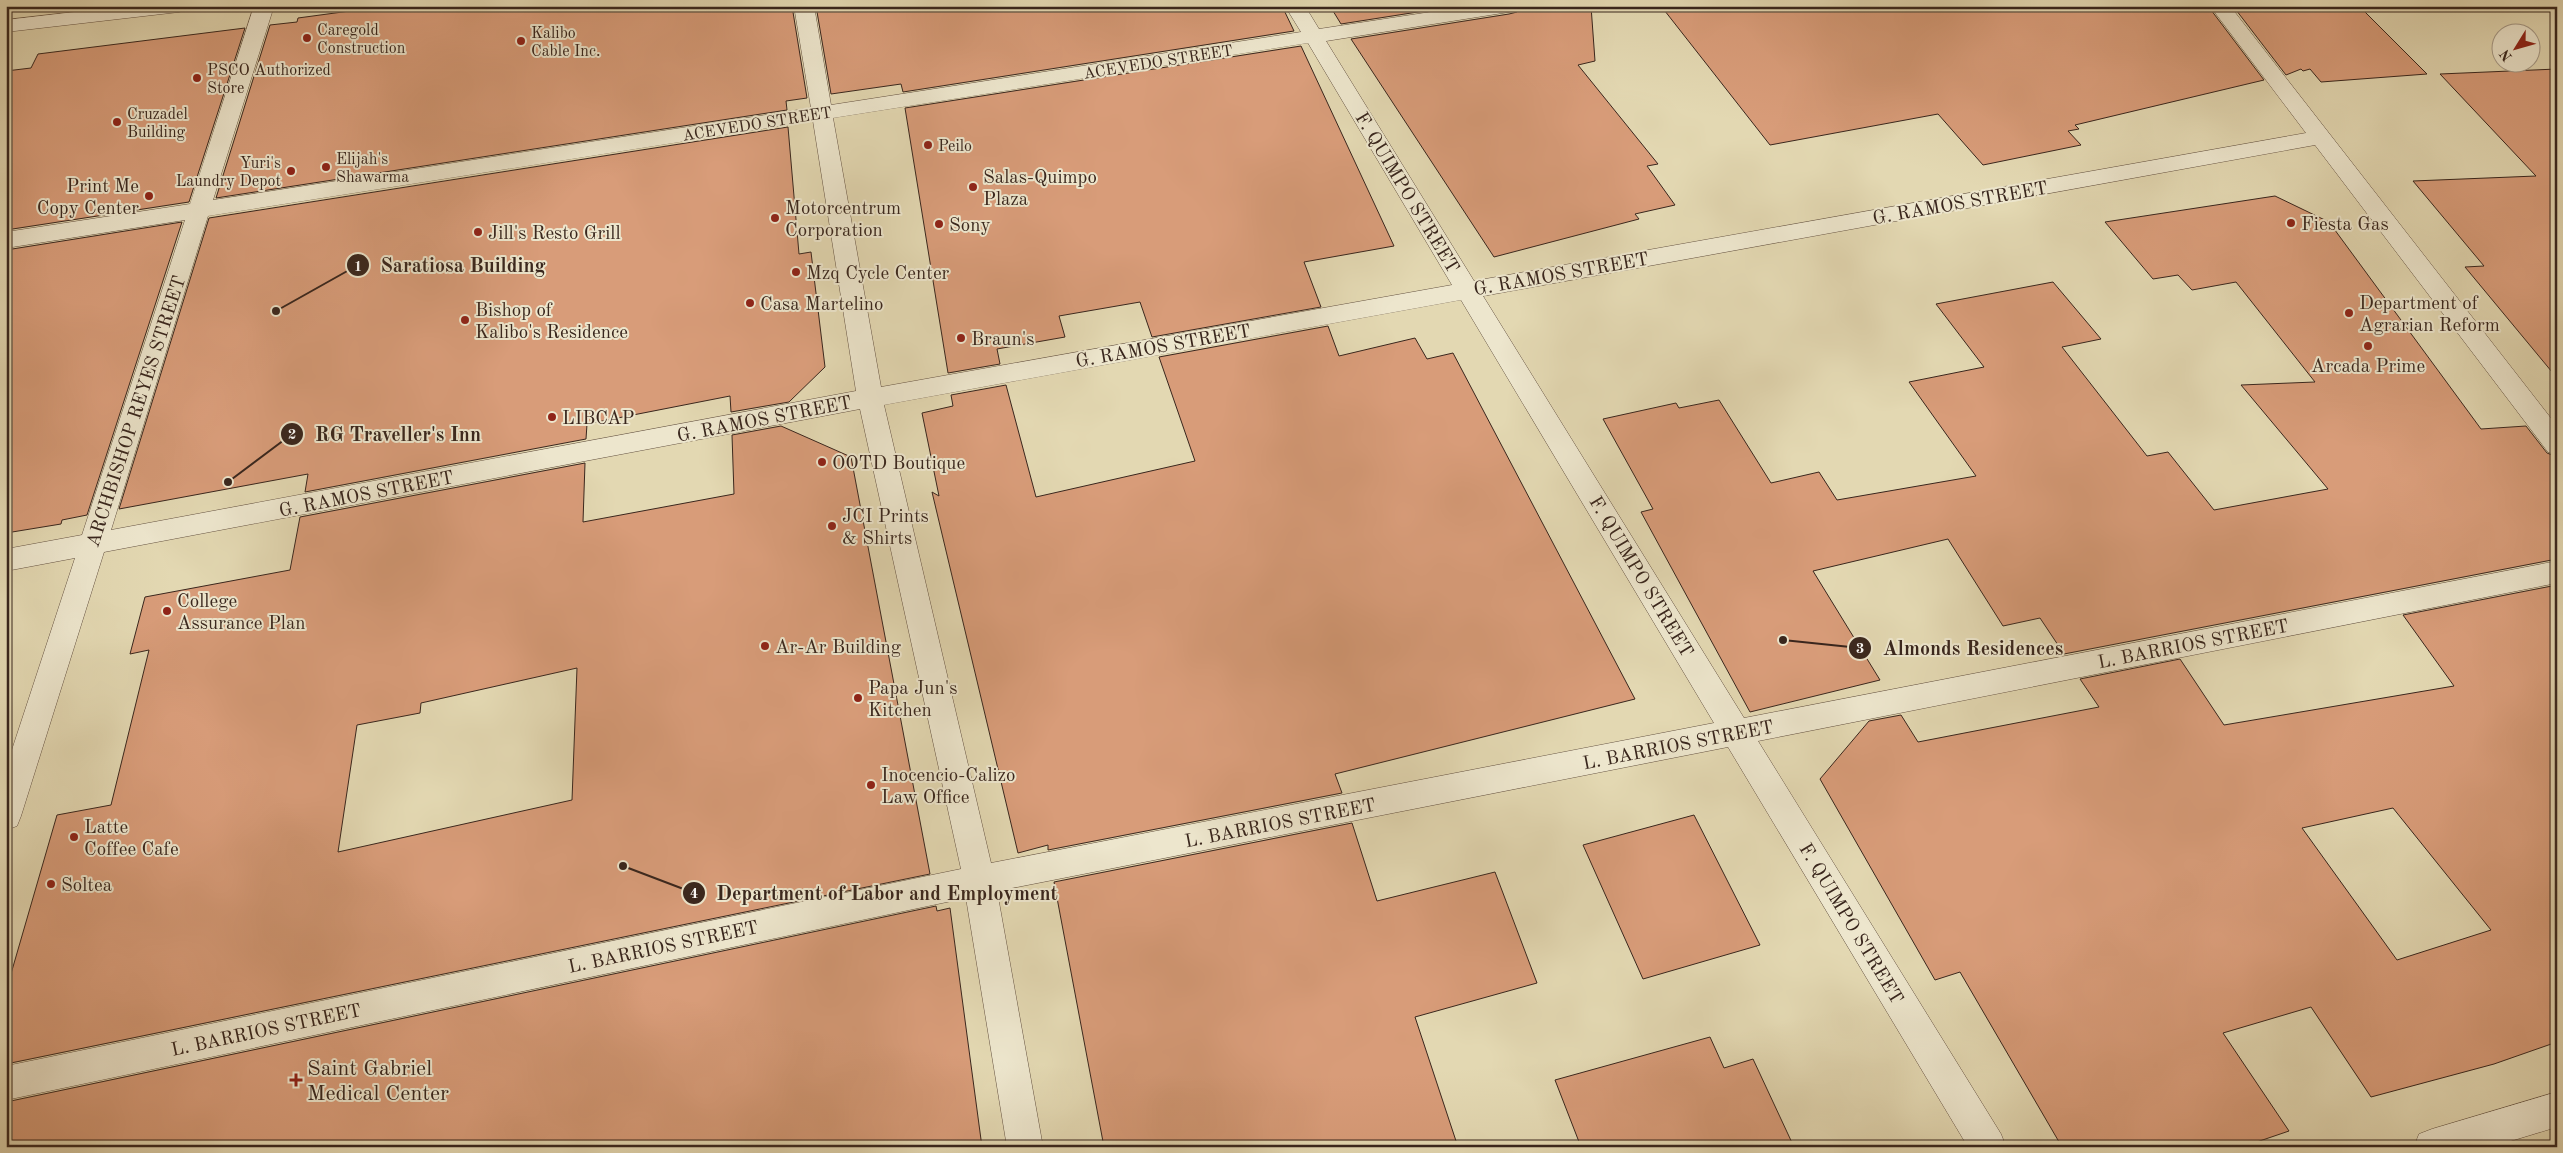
<svg xmlns="http://www.w3.org/2000/svg" width="2563" height="1153" font-family="'Old Standard TT',serif">
	<rect width="100%" height="100%" fill="#e3d8b2"/>
	<filter id="stains"><feTurbulence type="fractalNoise" baseFrequency=".004" numOctaves="4"/><feColorMatrix values="0 0 0 0 .2 0 0 0 0 .09 0 0 0 0 .02 0 0 0 .5 -.17"/></filter>
	<radialGradient id="worn" r=".72"><stop offset=".6" stop-color="#630" stop-opacity="0"/><stop offset="1" stop-color="#630" stop-opacity=".3"/></radialGradient>
	<g fill="#d89c79" stroke="#39261d" fill-rule="evenodd">
		<polygon points="387,6 792,6 807,98 786,101 787,110 216,198 270,25 297,22 298,18"/>
		<polygon points="816,6 1282,6 1294,31 903,92 901,84 831,94"/>
		<polygon points="1330,6 1456,6 1341,24"/>
		<polygon points="1521,6 1591,6 1595,61 1578,65 1658,164 1647,166 1675,205 1635,214 1639,219 1494,257 1351,39 1509,14 1517,12"/>
		<polygon points="1661,6 2208,6 2264,80 2075,125 2079,129 2068,131 2081,145 1983,165 1938,114 1770,145"/>
		<polygon points="2233,6 2359,6 2427,74 2321,82 2310,69 2303,71 2301,69 2286,75"/>
		<polygon points="245,28 189,202 6,230 6,71 31,68 38,54"/>
		<polygon points="1301,46 1394,246 1304,262 1321,307 1152,337 1140,302 1059,316 1065,337 997,349 1000,364 948,373 905,108"/>
		<polygon points="2557,69 2557,378 2465,267 2484,266 2413,181 2536,176 2440,74"/>
		<polygon points="788,127 799,254 811,252 825,367 789,402 731,412 730,396 587,424 586,439 305,492 308,474 119,509 209,218"/>
		<polygon points="2275,196 2329,222 2481,429 2526,426 2547,453 2557,457 2557,559 2064,654 2040,618 2003,626 1948,539 1813,571 1880,680 1750,712 1641,512 1653,509 1603,419 1676,403 1679,408 1719,400 1771,483 1819,472 1837,500 1976,476 1909,382 1984,367 1936,304 2053,282 2101,339 2062,347 2147,456 2168,452 2214,510 2328,489 2241,385 2315,382 2236,282 2192,290 2178,275 2153,279 2105,222"/>
		<polygon points="182,222 87,515 62,520 61,524 6,533 6,250"/>
		<polygon points="1328,326 1339,356 1415,338 1427,359 1453,353 1635,699 1335,774 1342,793 1048,850 1048,845 1018,853 932,492 939,496 922,413 953,406 951,395 1006,385 1036,497 1195,461 1159,357"/>
		<path d="M781,426L851,457L930,874L6,1064V991L57,815L111,805L149,650L130,654L145,597L290,570L300,517L585,463L583,522L734,494L732,435ZM577,668L572,800L338,852L357,725L420,713L421,703Z"/>
		<path d="M2557,585V1042L2494,1064L2371,1097L2311,1007L2223,1033L2289,1131L2242,1147H2062L1960,972L1935,980L1820,779L1869,721L1901,715L1918,742L2099,707L2080,679L2180,659L2224,725L2454,686L2403,615ZM2393,808L2491,930L2397,960L2302,828Z"/>
		<polygon points="1694,815 1760,945 1643,979 1583,845"/>
		<polygon points="1352,823 1377,901 1495,872 1537,983 1415,1017 1458,1147 1104,1147 1054,882"/>
		<polygon points="936,906 937,911 950,908 982,1147 6,1147 6,1102"/>
		<polygon points="1710,1037 1724,1068 1753,1059 1794,1147 1581,1147 1555,1080"/>
	</g>
	<g fill="none" stroke-linecap="round" stroke-linejoin="round">
		<defs>
			<g id="minor">
				<polygon points="126,6 189,6 186,10 179,12 6,32 6,20"/>
				<path d="M254,6H274L213,200L811,108L794,6H814L831,105L1301,32L1285,6H1305L1319,29L1470,6H1519L1516,10L1509,12L1326,41L1474,281L2306,133L2210,6H2230L2557,426V455L2548,452L2315,145L1483,296L1744,718L2557,561V583L1758,741L2001,1134L2006,1147H1968L1728,747L997,891L1043,1147H1007L966,898L6,1100V1066L961,869L860,409L104,552L21,816L17,826L6,830V768L75,558L6,571V549L82,535L185,220L6,248V232L190,204ZM1308,43L1452,285L881,387L833,118ZM813,121L856,391L111,530L208,216ZM1461,300L1714,723L991,863L884,405Z"/>
				<polygon points="2557,1092 2557,1127 2491,1147 2414,1147 2419,1134 2432,1129"/>
			</g>
		</defs>
		<use href="#minor" stroke="#645242" stroke-width="1"/>
		<use href="#minor" fill="#ede6cd" fill-rule="evenodd"/>
	</g>
	<g fill="#8f2418" stroke="#ede6cd" stroke-width="2">
		<circle cx="307" cy="38" r="5"/>
		<circle cx="521" cy="41" r="5"/>
		<circle cx="197" cy="78" r="5"/>
		<circle cx="117" cy="122" r="5"/>
		<circle cx="928" cy="145" r="5"/>
		<circle cx="326" cy="167" r="5"/>
		<circle cx="291" cy="171" r="5"/>
		<circle cx="973" cy="187" r="5"/>
		<circle cx="149" cy="196" r="5"/>
		<circle cx="775" cy="218" r="5"/>
		<circle cx="2291" cy="223" r="5"/>
		<circle cx="939" cy="224" r="5"/>
		<circle cx="478" cy="232" r="5"/>
		<circle cx="796" cy="272" r="5"/>
		<circle cx="750" cy="303" r="5"/>
		<circle cx="2349" cy="313" r="5"/>
		<circle cx="465" cy="320" r="5"/>
		<circle cx="961" cy="338" r="5"/>
		<circle cx="2368" cy="346" r="5"/>
		<circle cx="552" cy="417" r="5"/>
		<circle cx="822" cy="462" r="5"/>
		<circle cx="832" cy="526" r="5"/>
		<circle cx="167" cy="611" r="5"/>
		<circle cx="765" cy="646" r="5"/>
		<circle cx="858" cy="698" r="5"/>
		<circle cx="871" cy="785" r="5"/>
		<circle cx="74" cy="837" r="5"/>
		<circle cx="51" cy="884" r="5"/>
		<path d="M293.5 1072.5h5v5h5v5h-5v5h-5v-5h-5v-5h5z"/>
	</g>
	<g text-anchor="middle" stroke-width="4" stroke-linejoin="round" paint-order="stroke">
		<g font-size="16" fill="#39261d" stroke="#ede6cd" text-anchor="start">
			<text x="317" y="35">Caregold<tspan x="317" dy="18">Construction</tspan></text>
			<text x="531" y="38">Kalibo<tspan x="531" dy="18">Cable Inc.</tspan></text>
			<text x="207" y="75">PSCO Authorized<tspan x="207" dy="18">Store</tspan></text>
			<text x="127" y="119">Cruzadel<tspan x="127" dy="18">Building</tspan></text>
			<text x="938" y="151">Peilo</text>
			<text x="336" y="164">Elijah's<tspan x="336" dy="18">Shawarma</tspan></text>
			<text x="281" y="168" text-anchor="end">Yuri's<tspan x="281" dy="18">Laundry Depot</tspan></text>
		</g>
		<g font-size="16" fill="#39261d" stroke="#ede6cd">
			<text transform="translate(1158 61) rotate(-9)" y="6">ACEVEDO STREET</text>
			<text transform="translate(757 123) rotate(-9)" y="6">ACEVEDO STREET</text>
		</g>
		<g font-size="19" fill="#39261d" stroke="#ede6cd" text-anchor="start">
			<text x="983" y="183">Salas-Quimpo<tspan x="983" dy="22">Plaza</tspan></text>
			<text x="139" y="192" text-anchor="end">Print Me<tspan x="139" dy="22">Copy Center</tspan></text>
			<text x="785" y="214">Motorcentrum<tspan x="785" dy="22">Corporation</tspan></text>
			<text x="2301" y="230">Fiesta Gas</text>
			<text x="949" y="231">Sony</text>
			<text x="488" y="239">Jill's Resto Grill</text>
			<text x="806" y="279">Mzq Cycle Center</text>
			<text x="2359" y="309">Department of<tspan x="2359" dy="22">Agrarian Reform</tspan></text>
			<text x="760" y="310">Casa Martelino</text>
			<text x="475" y="316">Bishop of<tspan x="475" dy="22">Kalibo's Residence</tspan></text>
			<text x="971" y="345">Braun's</text>
			<text x="2368" y="372" text-anchor="middle">Arcada Prime</text>
			<text x="562" y="424">LIBCAP</text>
			<text x="832" y="469">OOTD Boutique</text>
			<text x="842" y="522">JCI Prints<tspan x="842" dy="22">&amp; Shirts</tspan></text>
			<text x="177" y="607">College<tspan x="177" dy="22">Assurance Plan</tspan></text>
			<text x="775" y="653">Ar-Ar Building</text>
			<text x="868" y="694">Papa Jun's<tspan x="868" dy="22">Kitchen</tspan></text>
			<text x="881" y="781">Inocencio-Calizo<tspan x="881" dy="22">Law Office</tspan></text>
			<text x="84" y="833">Latte<tspan x="84" dy="22">Coffee Cafe</tspan></text>
			<text x="61" y="891">Soltea</text>
		</g>
		<g font-size="19" fill="#39261d" stroke="#ede6cd">
			<text transform="translate(1408 192) rotate(59)" y="7">F. QUIMPO STREET</text>
			<text transform="translate(1960 202) rotate(-10)" y="7">G. RAMOS STREET</text>
			<text transform="translate(1561 273) rotate(-10)" y="7">G. RAMOS STREET</text>
			<text transform="translate(1163 345) rotate(-10)" y="7">G. RAMOS STREET</text>
			<text transform="translate(135 411) rotate(-72)" y="7">ARCHBISHOP REYES STREET</text>
			<text transform="translate(764 418) rotate(-11)" y="7">G. RAMOS STREET</text>
			<text transform="translate(366 493) rotate(-11)" y="7">G. RAMOS STREET</text>
			<text transform="translate(1642 576) rotate(59)" y="7">F. QUIMPO STREET</text>
			<text transform="translate(2193 643) rotate(-11)" y="7">L. BARRIOS STREET</text>
			<text transform="translate(1678 744) rotate(-11)" y="7">L. BARRIOS STREET</text>
			<text transform="translate(1280 822) rotate(-11)" y="7">L. BARRIOS STREET</text>
			<text transform="translate(1852 923) rotate(59)" y="7">F. QUIMPO STREET</text>
			<text transform="translate(663 946) rotate(-12)" y="7">L. BARRIOS STREET</text>
			<text transform="translate(266 1029) rotate(-12)" y="7">L. BARRIOS STREET</text>
		</g>
		<g font-size="22" fill="#39261d" stroke="#ede6cd" text-anchor="start">
			<text x="307" y="1075">Saint Gabriel<tspan x="307" dy="25">Medical Center</tspan></text>
		</g>
	</g>
	<path fill="none" stroke="#39261d" stroke-width="2" d="M276 311L358 265M228 482L292 434M1783 640L1860 648M623 866L694 893"/>
	<g fill="#39261d" stroke="#ede6cd" stroke-width="2">
		<circle cx="276" cy="311" r="5"/>
		<circle cx="228" cy="482" r="5"/>
		<circle cx="1783" cy="640" r="5"/>
		<circle cx="623" cy="866" r="5"/>
		<circle cx="358" cy="265" r="12"/>
		<circle cx="292" cy="434" r="12"/>
		<circle cx="1860" cy="648" r="12"/>
		<circle cx="694" cy="893" r="12"/>
	</g>
	<g font-size="15" text-anchor="middle" font-weight="bold" fill="#fff">
		<text x="358" y="271">1</text>
		<text x="292" y="439">2</text>
		<text x="1860" y="653">3</text>
		<text x="694" y="898">4</text>
	</g>
	<g font-size="20" text-anchor="middle" font-weight="bold" fill="#39261d" stroke="#ede6cd" stroke-width="4" stroke-linejoin="round" paint-order="stroke">
		<text x="463" y="272">Saratiosa Building</text>
		<text x="398" y="441">RG Traveller's Inn</text>
		<text x="1973" y="655">Almonds Residences</text>
		<text x="887" y="900">Department of Labor and Employment</text>
	</g>
	<rect width="2563" height="1153" fill="none" stroke="#e3d8b2" stroke-width="25"/>
	<rect x="8" y="8" width="2548" height="1138" fill="none" stroke="#39261d" stroke-width="2.5"/>
	<rect x="12" y="12" width="2538" height="1128" fill="none" stroke="#39261d"/>
	<g transform="translate(2516 48) rotate(233)"><circle r="24" fill="#ede6cd" stroke="#a59987"/>
	<path d="M0-4L9 19L0 12L-9 19Z" fill="#8f2418"/>
	<text y="-8" font-size="14" font-weight="bold" text-anchor="middle" fill="#39261d">N</text>
	</g>
	<rect width="100%" height="100%" filter="url(#stains)"/>
	<rect width="100%" height="100%" fill="url(#worn)"/>
</svg>
